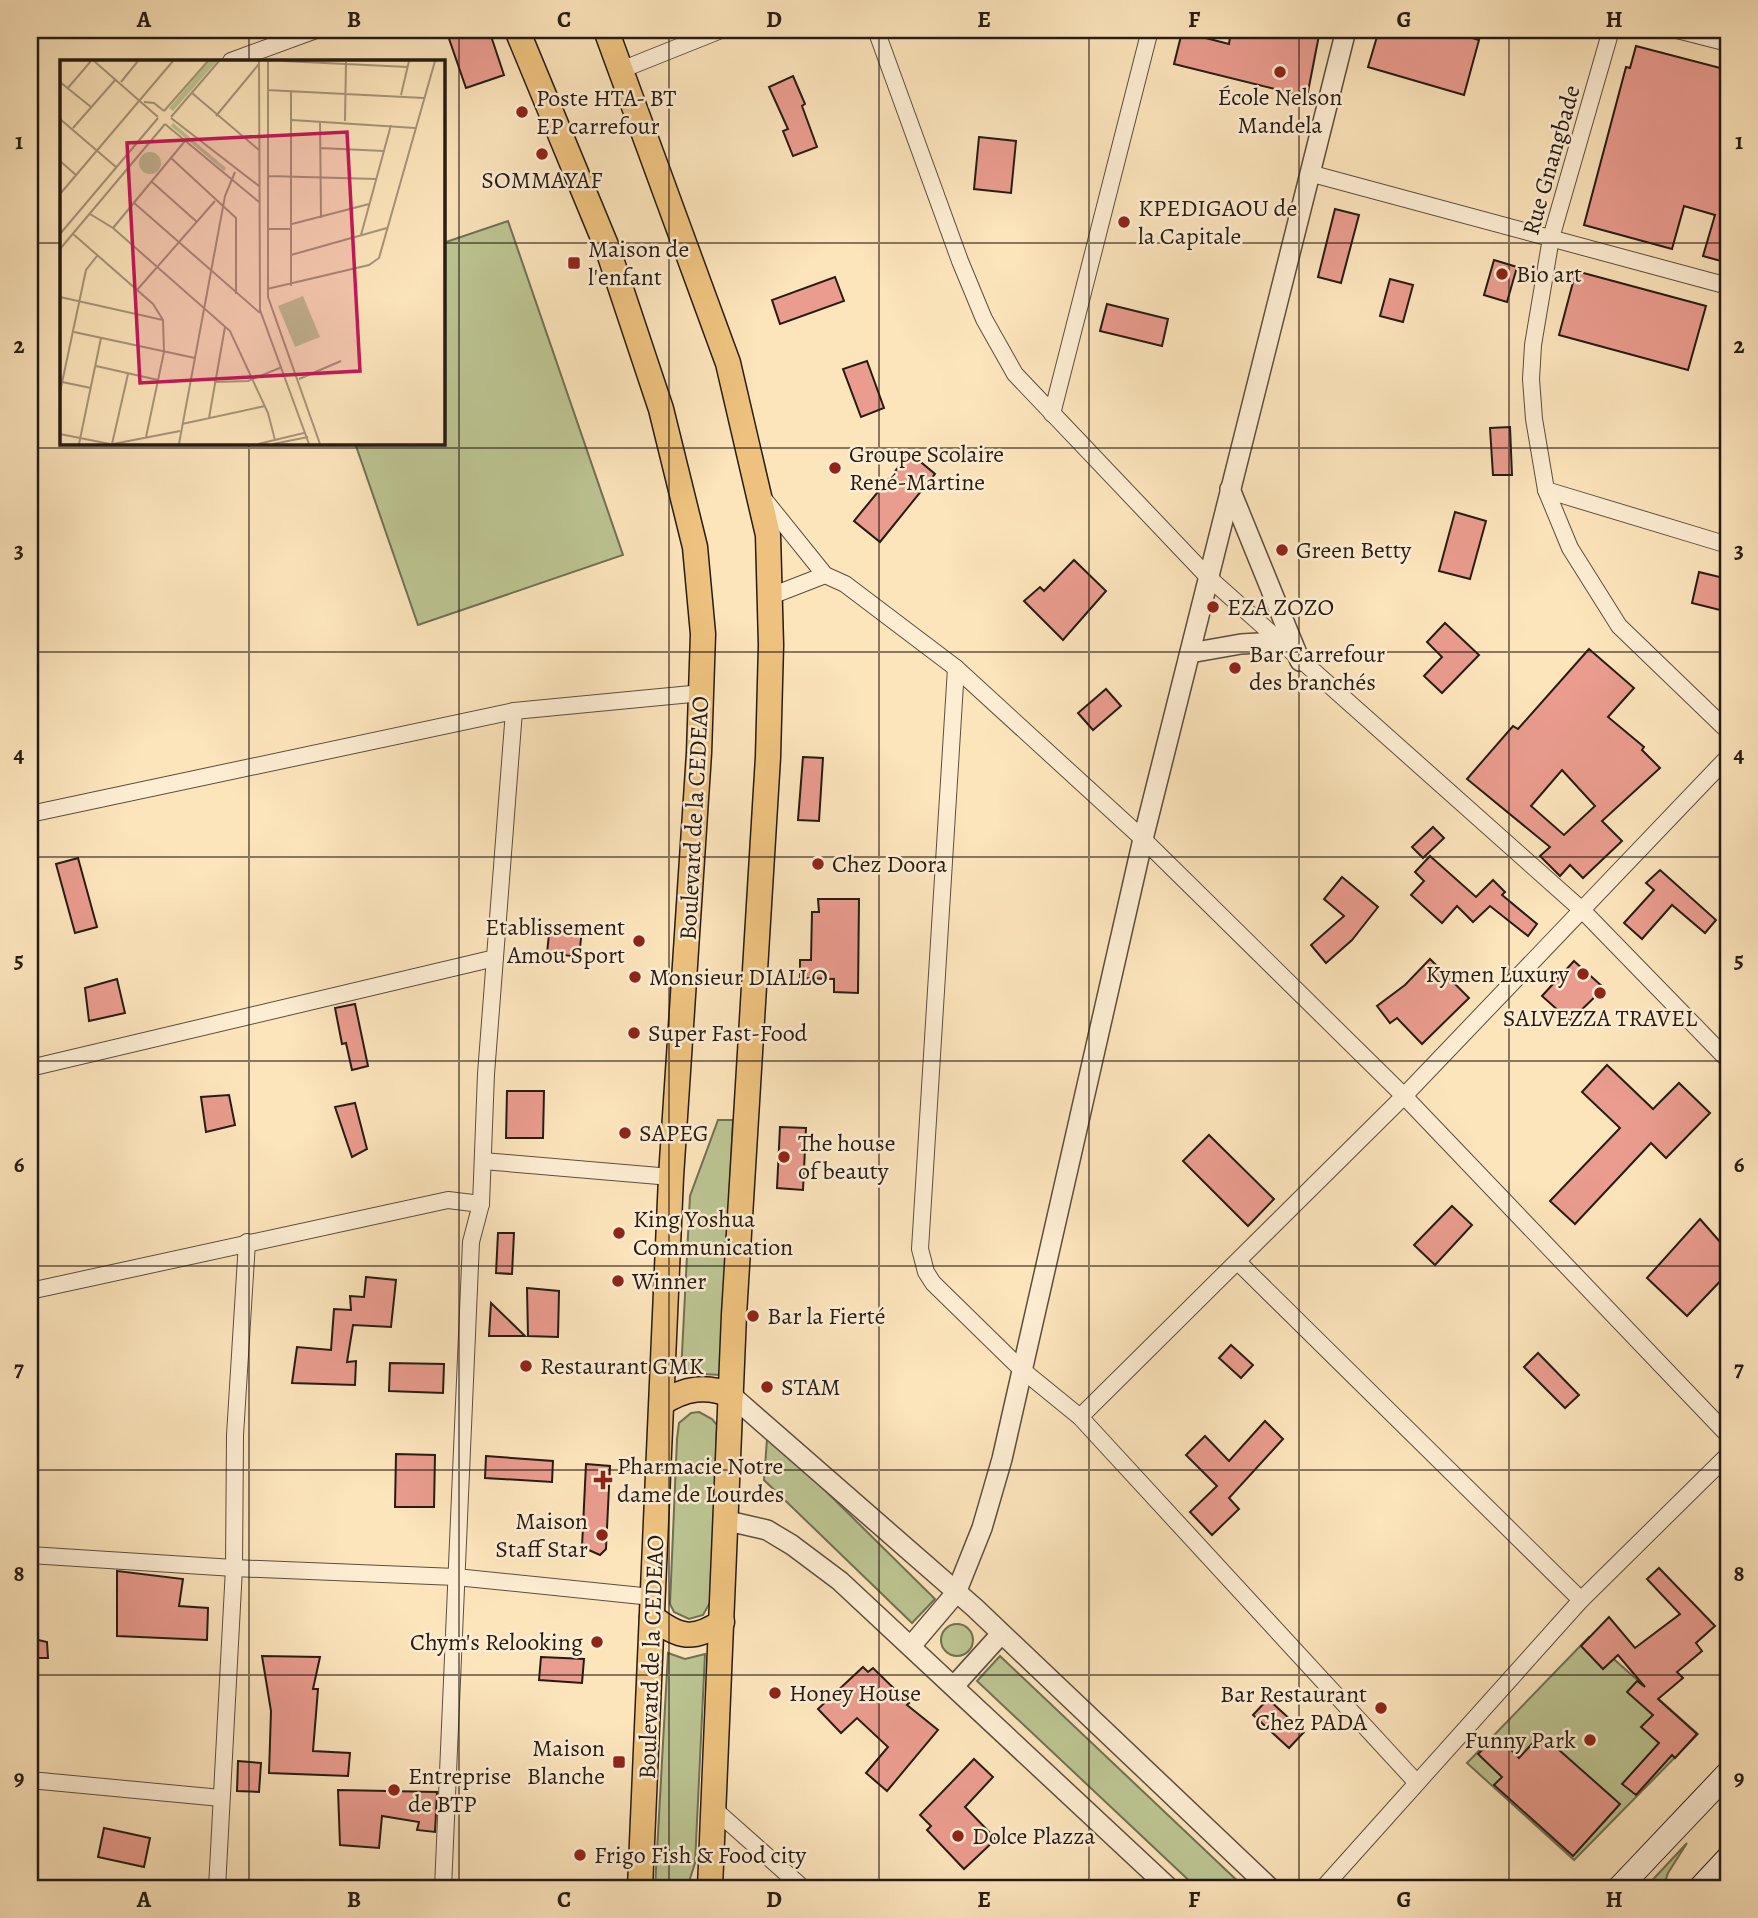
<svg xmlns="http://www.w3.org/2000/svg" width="1758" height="1918" font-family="Alegreya,serif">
	<rect width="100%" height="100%" fill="#fce4bb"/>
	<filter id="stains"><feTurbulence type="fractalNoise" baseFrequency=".00286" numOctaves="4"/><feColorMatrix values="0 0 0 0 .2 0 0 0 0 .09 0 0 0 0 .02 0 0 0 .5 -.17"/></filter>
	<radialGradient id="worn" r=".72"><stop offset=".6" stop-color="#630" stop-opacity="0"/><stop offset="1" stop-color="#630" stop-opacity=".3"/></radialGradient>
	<g fill="#bcc592" stroke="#717054" stroke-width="2">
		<polygon points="508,221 623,555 418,625 355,443 443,443 443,243"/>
		<polygon points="718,1120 733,1120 721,1375 681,1373 690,1196"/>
		<polygon points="699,1412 712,1419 717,1425 711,1601 703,1615 689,1619 674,1612 670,1604 677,1439 679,1423 691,1413"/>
		<polygon points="771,1437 935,1599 912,1623 764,1480 767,1439"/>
		<circle cx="957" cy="1640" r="16"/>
		<polygon points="1589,1637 1698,1734 1574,1860 1467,1763"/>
		<polygon points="668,1653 685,1659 705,1654 695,1863 687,1888 655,1888"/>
		<polygon points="1000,1656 1245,1888 1197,1888 977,1681"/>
		<polygon points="1687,1843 1668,1873 1663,1888 1645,1888"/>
	</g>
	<g fill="#ea9c8e" stroke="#261c15" stroke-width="2" fill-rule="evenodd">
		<polygon points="446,30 489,30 504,75 466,88"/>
		<polygon points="1231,30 1320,30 1307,97 1174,64 1182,32 1229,44"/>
		<polygon points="1379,30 1445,30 1479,40 1464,95 1368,67"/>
		<polygon points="1636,46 1728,70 1728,154 1725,167 1728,168 1728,263 1703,256 1715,215 1684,206 1672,249 1584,225 1626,67 1630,68"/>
		<polygon points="793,76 805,104 802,106 817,147 793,156 783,131 788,129 769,87"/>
		<polygon points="979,137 1016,141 1011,193 974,189"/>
		<polygon points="1335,209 1359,215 1341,283 1318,277"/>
		<polygon points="1494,260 1517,267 1507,302 1484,295"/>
		<polygon points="1576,271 1706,306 1688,370 1559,335"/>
		<polygon points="835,277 844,301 780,324 772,300"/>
		<polygon points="1390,279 1413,285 1403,322 1380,316"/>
		<polygon points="1107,304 1168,319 1162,346 1100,331"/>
		<polygon points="867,361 884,408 861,417 843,369"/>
		<polygon points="1510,427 1512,475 1493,475 1490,428"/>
		<polygon points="910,453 935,474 880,542 854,521"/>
		<polygon points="1455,512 1486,521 1470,579 1439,571"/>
		<polygon points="1074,560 1106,591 1063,640 1024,601 1040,587 1044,591"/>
		<polygon points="1699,572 1728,579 1728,612 1692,603"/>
		<polygon points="1445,623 1479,655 1442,693 1424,676 1442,657 1427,642"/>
		<path d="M1589,649L1634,688L1608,717L1644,747L1642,750L1660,768L1602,821L1622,841L1583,878L1570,865L1560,876L1540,856L1550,847L1467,779L1513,726L1518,729ZM1562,770L1595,806L1564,835L1531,806Z"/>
		<polygon points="1106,689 1121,706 1093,730 1078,713"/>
		<polygon points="803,757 823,758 819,821 798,820"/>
		<polygon points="1433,827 1444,838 1423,858 1412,847"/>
		<polygon points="1430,856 1476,897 1493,880 1505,892 1502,895 1537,924 1528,936 1490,906 1473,922 1457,906 1442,923 1411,895 1424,881 1415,872"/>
		<polygon points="78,858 97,927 75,933 56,864"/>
		<polygon points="1660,870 1716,920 1705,933 1672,905 1642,939 1624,923 1654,890 1646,883"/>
		<polygon points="1342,877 1378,907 1352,940 1326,963 1311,945 1344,916 1324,899"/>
		<polygon points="818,899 859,899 858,993 834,992 834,979 800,978 800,960 811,960 812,912 819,912"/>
		<polygon points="550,925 582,929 579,957 547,953"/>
		<polygon points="1430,959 1469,998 1422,1044 1397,1018 1390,1023 1377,1006 1405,985"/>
		<polygon points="1574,961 1604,988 1570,1021 1542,996"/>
		<polygon points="117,979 125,1013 89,1021 85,988"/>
		<polygon points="355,1004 368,1066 352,1070 346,1043 342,1044 335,1008"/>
		<polygon points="1607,1065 1653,1109 1679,1083 1710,1113 1666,1158 1651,1143 1575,1224 1550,1201 1620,1128 1582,1092"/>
		<polygon points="507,1091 544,1091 543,1138 506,1138"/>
		<polygon points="229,1095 235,1125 206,1132 201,1097"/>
		<polygon points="355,1103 367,1149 352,1157 335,1107"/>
		<polygon points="780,1127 806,1128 803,1190 777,1188"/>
		<polygon points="1209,1135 1274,1199 1248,1226 1183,1161"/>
		<polygon points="1452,1206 1472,1225 1435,1265 1414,1245"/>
		<polygon points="1700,1219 1728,1251 1728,1273 1687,1316 1647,1278"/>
		<polygon points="498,1233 514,1233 512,1274 496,1273"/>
		<polygon points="366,1277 396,1280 391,1327 353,1325 347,1362 356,1361 355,1385 292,1383 297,1347 331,1350 334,1309 351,1310 350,1296 364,1297"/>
		<polygon points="527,1288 559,1291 558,1337 528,1336"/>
		<polygon points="491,1303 525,1336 489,1336"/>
		<polygon points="1231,1345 1253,1365 1241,1378 1219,1358"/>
		<polygon points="1538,1353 1579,1395 1565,1408 1524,1367"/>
		<polygon points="390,1363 444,1364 443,1393 389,1391"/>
		<polygon points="1265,1421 1283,1439 1229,1498 1239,1509 1212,1535 1190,1512 1217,1486 1186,1455 1205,1436 1229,1461"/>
		<polygon points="396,1454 435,1455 434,1507 395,1507"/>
		<polygon points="486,1456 553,1461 552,1482 485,1478"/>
		<polygon points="586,1464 610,1466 606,1549 600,1555 582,1547"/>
		<polygon points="1659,1568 1715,1626 1696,1643 1702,1651 1677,1672 1683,1678 1658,1699 1697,1734 1675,1758 1672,1755 1636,1795 1622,1784 1659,1743 1641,1727 1653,1715 1627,1692 1637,1681 1645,1687 1618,1655 1603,1669 1581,1646 1609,1617 1635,1648 1680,1614 1647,1579"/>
		<polygon points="117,1571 183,1579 179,1606 208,1608 207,1640 117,1636"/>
		<polygon points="30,1638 47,1642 48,1658 30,1658"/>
		<polygon points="262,1656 320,1657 313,1689 318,1689 313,1751 350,1753 348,1776 269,1773 271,1711"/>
		<polygon points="541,1657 584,1659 582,1683 539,1680"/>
		<polygon points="863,1667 868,1672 873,1668 909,1703 907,1705 938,1730 887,1791 866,1773 888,1747 857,1718 841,1733 818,1709"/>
		<polygon points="1268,1699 1304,1732 1289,1748 1253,1715"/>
		<polygon points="1541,1734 1620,1804 1573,1856 1494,1785 1502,1777 1478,1754 1497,1736 1519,1758"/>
		<polygon points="974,1759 993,1777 965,1807 996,1839 964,1869 927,1830 931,1826 920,1815"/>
		<polygon points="238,1761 261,1763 259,1792 237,1791"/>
		<polygon points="338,1790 437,1792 435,1832 417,1830 419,1822 382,1816 379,1848 340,1845"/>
		<polygon points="104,1828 150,1838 144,1867 98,1857"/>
	</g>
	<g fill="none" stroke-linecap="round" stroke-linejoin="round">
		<defs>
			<g id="minor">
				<polyline points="876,30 960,261 984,319 1015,374 1208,577 1583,911 1728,1060"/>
				<polyline points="1611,30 1551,238 1533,345 1531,379 1534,419 1546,490 1728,545"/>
				<polyline points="1677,30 1728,43"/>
				<polyline points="231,61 316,30"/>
				<polyline points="621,70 721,30"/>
				<polyline points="1309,173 1728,286"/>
				<polyline points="1052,414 1150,30"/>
				<polyline points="1546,490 1570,548 1619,626 1728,731"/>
				<polyline points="763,498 825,575 845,584 956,668 1143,839 1404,1096 1728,1435"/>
				<polyline points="771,596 825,575"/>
				<polyline points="956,668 920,1249 926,1272 933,1283 1021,1369 1080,1417 1417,1783"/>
				<polyline points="30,814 514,711 702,693"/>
				<polyline points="30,1068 495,958"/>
				<polyline points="483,1161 671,1177"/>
				<polyline points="1238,1262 1581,1600"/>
				<polyline points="30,1291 448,1200 481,1204"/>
				<polyline points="1080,1417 1404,1096 1728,757"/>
				<polyline points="30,1555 234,1568 456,1577 652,1597"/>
				<polyline points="30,1780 221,1798"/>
				<polyline points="714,1809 803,1888"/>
				<polyline points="217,1888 234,1568 235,1435 247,1242"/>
				<polyline points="443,1888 471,1242 481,1204 486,1074 514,711"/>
				<polyline points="1323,1888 1581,1600 1728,1455"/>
			</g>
			<g id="tertiary">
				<polyline points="1230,489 1300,661"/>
				<polyline points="1190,653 1241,644 1278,642"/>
				<polyline points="731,1395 975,1608 1270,1888"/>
				<polyline points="728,1521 767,1530 792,1545 840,1581 1169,1888"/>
				<polyline points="911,1646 956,1593 982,1528 1002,1459 1143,839 1346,30"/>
				<polyline points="954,1686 1001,1634"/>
			</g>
			<g id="secondary">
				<polyline points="1619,1888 1728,1773"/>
				<polyline points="1700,1888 1728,1858"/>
			</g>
			<g id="primary">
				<polyline points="517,30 608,250 661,409 695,547 703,634 699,753 671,1177 640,1888"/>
				<polyline points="606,30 728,363 768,535 771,645 768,757 734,1315 710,1888"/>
				<path d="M662,1403C685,1388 706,1385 731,1395"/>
				<path d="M652,1617C679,1638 693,1641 722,1622"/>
			</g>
		</defs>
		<use href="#minor" stroke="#5c4e3e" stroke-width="18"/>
		<use href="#tertiary" stroke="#5c4e3e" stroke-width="22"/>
		<use href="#secondary" stroke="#261c15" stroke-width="25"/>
		<use href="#primary" stroke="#261c15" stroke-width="27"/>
		<use href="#minor" stroke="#fdedd3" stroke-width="16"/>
		<use href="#tertiary" stroke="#fdedd3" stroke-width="19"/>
		<use href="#secondary" stroke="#fdedd3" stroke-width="23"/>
		<use href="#primary" stroke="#eec27e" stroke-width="24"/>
	</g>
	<path fill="none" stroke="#261c15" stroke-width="2" stroke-opacity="0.55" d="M249,30V61M459,30V1888M669,30V1888M879,30V1888M1089,30V1888M1299,30V1888M1509,30V1888M30,243H61M443,243H1728M249,443V1888M30,448H1728M30,652H1728M30,857H1728M30,1061H1728M30,1266H1728M30,1470H1728M30,1675H1728"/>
	<g fill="#8f2418" stroke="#fdedd3" stroke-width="2.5">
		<circle cx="1280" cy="72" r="7"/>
		<circle cx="522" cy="112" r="7"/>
		<circle cx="542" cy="154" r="7"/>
		<circle cx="1124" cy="222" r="7"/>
		<rect x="567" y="256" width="14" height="14" rx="3.5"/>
		<circle cx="1502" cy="274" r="7"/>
		<circle cx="835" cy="468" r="7"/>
		<circle cx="1282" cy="550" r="7"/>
		<circle cx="1213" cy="607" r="7"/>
		<circle cx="1235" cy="668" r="7"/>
		<circle cx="818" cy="864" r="7"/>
		<circle cx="639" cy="941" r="7"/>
		<circle cx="1583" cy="974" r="7"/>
		<circle cx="635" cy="977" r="7"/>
		<circle cx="1600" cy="993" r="7"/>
		<circle cx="634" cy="1033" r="7"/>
		<circle cx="625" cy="1133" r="7"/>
		<circle cx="784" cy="1157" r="7"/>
		<circle cx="619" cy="1233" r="7"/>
		<circle cx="618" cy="1281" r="7"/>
		<circle cx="753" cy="1316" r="7"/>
		<circle cx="526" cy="1366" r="7"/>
		<circle cx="767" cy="1387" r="7"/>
		<path d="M599.5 1469.5h7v7h7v7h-7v7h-7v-7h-7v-7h7z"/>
		<circle cx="602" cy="1535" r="7"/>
		<circle cx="597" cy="1642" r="7"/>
		<circle cx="775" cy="1693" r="7"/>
		<circle cx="1381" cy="1708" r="7"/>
		<circle cx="1590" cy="1740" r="7"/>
		<rect x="612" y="1755" width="14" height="14" rx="3.5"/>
		<circle cx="394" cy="1790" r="7"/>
		<circle cx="958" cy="1836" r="7"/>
		<circle cx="580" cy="1855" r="7"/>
	</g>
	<g text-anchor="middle" stroke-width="5" stroke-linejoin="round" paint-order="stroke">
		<g font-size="24" fill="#261c15" stroke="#fdedd3" text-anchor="start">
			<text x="1280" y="105" text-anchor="middle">École Nelson<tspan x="1280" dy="28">Mandela</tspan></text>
			<text x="536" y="106">Poste HTA- BT<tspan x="536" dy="28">EP carrefour</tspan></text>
			<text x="542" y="188" text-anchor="middle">SOMMAYAF</text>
			<text x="1138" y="216">KPEDIGAOU de<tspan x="1138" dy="28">la Capitale</tspan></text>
			<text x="588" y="257">Maison de<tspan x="588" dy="28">l'enfant</tspan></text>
			<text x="1516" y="282">Bio art</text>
			<text x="849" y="462">Groupe Scolaire<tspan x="849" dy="28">René-Martine</tspan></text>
			<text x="1296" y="558">Green Betty</text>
			<text x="1227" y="615">EZA ZOZO</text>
			<text x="1249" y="662">Bar Carrefour<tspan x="1249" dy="28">des branchés</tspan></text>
			<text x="832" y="872">Chez Doora</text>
			<text x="625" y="935" text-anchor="end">Etablissement<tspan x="625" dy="28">Amou Sport</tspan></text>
			<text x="1569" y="982" text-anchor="end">Kymen Luxury</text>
			<text x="649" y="985">Monsieur DIALLO</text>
			<text x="1600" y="1026" text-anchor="middle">SALVEZZA TRAVEL</text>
			<text x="648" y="1041">Super Fast-Food</text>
			<text x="639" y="1141">SAPEG</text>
			<text x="798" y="1151">The house<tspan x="798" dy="28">of beauty</tspan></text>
			<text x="633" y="1227">King Yoshua<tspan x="633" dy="28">Communication</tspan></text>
			<text x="632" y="1289">Winner</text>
			<text x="767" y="1324">Bar la Fierté</text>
			<text x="540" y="1374">Restaurant GMK</text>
			<text x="781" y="1395">STAM</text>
			<text x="617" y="1474">Pharmacie Notre<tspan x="617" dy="28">dame de Lourdes</tspan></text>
			<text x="588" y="1529" text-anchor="end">Maison<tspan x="588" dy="28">Staff Star</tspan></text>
			<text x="583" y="1650" text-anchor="end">Chym's Relooking</text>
			<text x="789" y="1701">Honey House</text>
			<text x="1367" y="1702" text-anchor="end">Bar Restaurant<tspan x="1367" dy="28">Chez PADA</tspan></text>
			<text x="1576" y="1748" text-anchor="end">Funny Park</text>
			<text x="605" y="1756" text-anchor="end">Maison<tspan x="605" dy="28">Blanche</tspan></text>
			<text x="408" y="1784">Entreprise<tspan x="408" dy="28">de BTP</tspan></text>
			<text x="972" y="1844">Dolce Plazza</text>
			<text x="594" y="1863">Frigo Fish &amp; Food city</text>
		</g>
		<g font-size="24" fill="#261c15" stroke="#fdedd3">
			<text transform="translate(1551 160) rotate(-74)" y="8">Rue Gnangbade</text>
			<text transform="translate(694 818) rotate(-87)" y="8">Boulevard de la CEDEAO</text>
			<text transform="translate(651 1657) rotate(-88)" y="8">Boulevard de la CEDEAO</text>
		</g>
	</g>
	<g transform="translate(60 60)">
		<rect width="385" height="385" fill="#fce4bb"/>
		<path d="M149,1H157L113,51L109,48ZM113,63L166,108L164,111L111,66ZM79 103a11 11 0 1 1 22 0a11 11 0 1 1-22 0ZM243,236L260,277L235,287L218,246Z" fill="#bcc592"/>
		<path fill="none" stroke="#a69479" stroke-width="2" d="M34,1L98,57M199,1L200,250L249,384M208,1V237L260,384M223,1L348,7M0,22L31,47M61,22L78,1M7,29L31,1M207,30L364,38M132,33L199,90M341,35L349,1M84,42L94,43L104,51M104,51L148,1M156,56L199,4M111,57L159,1M111,58L199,126M0,59L56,107M232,60L355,68M260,61L261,158M285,61L286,2M105,64L199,142M13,68L56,19M260,88L324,91M111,98L176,158V234M0,101L16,115M208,116L316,119M92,122L137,162M0,134L113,1M73,142L200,253M30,154L53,168L170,271L208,353L215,380M232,164L309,144M53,168L125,81M208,169H232M12,173L93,244L103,260M0,174L98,58M301,175L331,65M0,189L105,64M231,195L327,168M231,226V31M207,229L309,205L319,198L375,1M77,230L155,141M0,237L103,260L104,292L86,377M14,272L135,298M36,306L98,320M239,319L281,301M2,322L31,328M154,322L188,321L222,307M0,332L26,210L37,196M149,358L165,267M122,364L205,346M0,374L50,384M19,384L41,278M52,384L68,314M53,384L120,371M119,384L165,136L175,112M198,384L244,373M213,384L248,377"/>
		<path fill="#c2185b" fill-opacity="0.15" stroke="#c2185b" stroke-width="3.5" d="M287,72L300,311L80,323L67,83Z"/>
		<rect width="385" height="385" fill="none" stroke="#261c15" stroke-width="3.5"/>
	</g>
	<rect width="1758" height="1918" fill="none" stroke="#fce4bb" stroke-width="77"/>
	<rect x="38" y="38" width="1682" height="1842" fill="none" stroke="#261c15" stroke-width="2.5"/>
	<g font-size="23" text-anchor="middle" font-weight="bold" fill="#261c15">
		<text x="144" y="27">A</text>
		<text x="354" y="27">B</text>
		<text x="564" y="27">C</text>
		<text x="774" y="27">D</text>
		<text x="984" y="27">E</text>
		<text x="1194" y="27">F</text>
		<text x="1404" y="27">G</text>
		<text x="1614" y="27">H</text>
		<text x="19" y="149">1</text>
		<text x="1739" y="149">1</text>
		<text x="19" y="353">2</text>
		<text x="1739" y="353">2</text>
		<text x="19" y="558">3</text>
		<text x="1739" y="558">3</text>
		<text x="19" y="762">4</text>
		<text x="1739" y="762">4</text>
		<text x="19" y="967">5</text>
		<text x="1739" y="967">5</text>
		<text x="19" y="1172">6</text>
		<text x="1739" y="1172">6</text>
		<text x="19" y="1376">7</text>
		<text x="1739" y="1376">7</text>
		<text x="19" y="1581">8</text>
		<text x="1739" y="1581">8</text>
		<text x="19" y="1785">9</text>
		<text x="1739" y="1785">9</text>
		<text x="144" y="1907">A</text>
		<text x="354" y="1907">B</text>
		<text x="564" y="1907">C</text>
		<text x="774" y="1907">D</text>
		<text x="984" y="1907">E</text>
		<text x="1194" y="1907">F</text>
		<text x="1404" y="1907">G</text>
		<text x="1614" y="1907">H</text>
	</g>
	<rect width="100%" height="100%" filter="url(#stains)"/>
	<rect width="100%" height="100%" fill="url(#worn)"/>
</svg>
